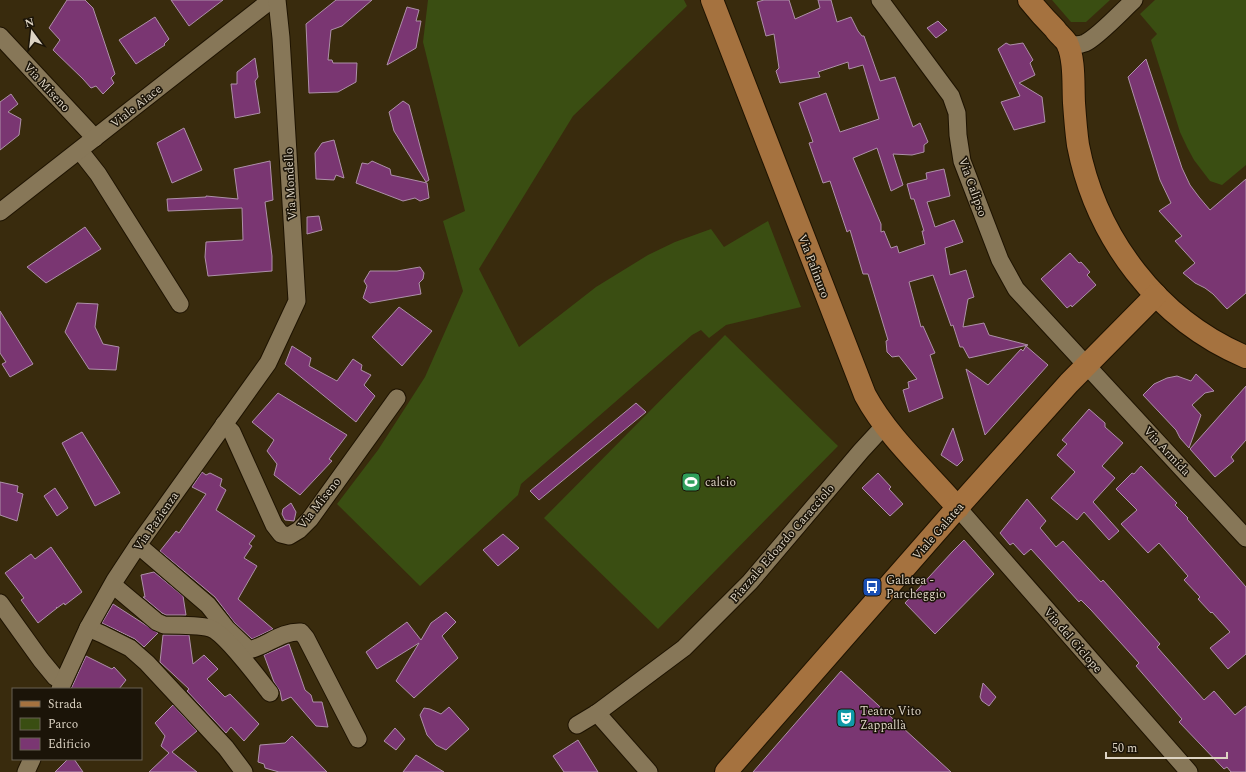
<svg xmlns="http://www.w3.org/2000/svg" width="1246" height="772" font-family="Spectral,serif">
	<rect width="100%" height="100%" fill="#392b0d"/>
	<g fill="#3a4e12">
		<polygon points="428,0 684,0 687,6 573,116 479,269 519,347 596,287 648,255 675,242 711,229 724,247 768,221 801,307 726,325 709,338 701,330 692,335 521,484 518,495 420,586 337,504 378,450 425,377 463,291 443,221 465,211 423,42"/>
		<polygon points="1052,0 1110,0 1086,22 1071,22"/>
		<polygon points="1155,0 1246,0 1246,165 1222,185 1210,181 1194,160 1187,147 1180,132 1151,40 1157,34 1140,14"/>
		<polygon points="725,335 838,446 658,629 544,518"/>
	</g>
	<g fill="#7a3672" stroke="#ae90a9">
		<polygon points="67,0 85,0 93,8 115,74 111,78 114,83 103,94 96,86 91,88 83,79 53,50 60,40 49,28"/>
		<polygon points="171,0 223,0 189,26"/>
		<polygon points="336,0 372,0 342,26 331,30 328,60 332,60 333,63 357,63 356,82 338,92 309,93 306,24"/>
		<polygon points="764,0 789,0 795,19 820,8 818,0 831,0 837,22 851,17 858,31 862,36 864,36 880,81 895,77 913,127 920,123 928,142 924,145 924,152 912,155 893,154 903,185 891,191 877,148 853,158 881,224 881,232 884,231 891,248 897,246 899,253 925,244 922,231 924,231 914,199 911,199 907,184 927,179 926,173 944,169 950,196 927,202 935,227 954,220 963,242 945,248 950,275 966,270 974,297 968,299 963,327 984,323 989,335 1028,345 969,358 963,347 960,347 953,325 951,326 933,275 909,282 921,327 923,326 935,353 930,355 943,398 909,412 903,390 909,388 908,382 917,379 899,356 892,357 887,352 886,341 888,340 868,274 863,274 850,230 847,232 830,181 823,183 809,143 813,142 799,103 826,93 840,132 879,119 863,65 849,69 848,62 818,72 820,77 780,83 776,71 779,68 774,34 766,36 757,2"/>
		<polygon points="407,7 419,10 416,21 421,21 416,48 387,65"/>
		<polygon points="155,17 169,39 164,44 165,45 136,64 119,40"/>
		<polygon points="938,21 947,30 936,38 927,28"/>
		<polygon points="1006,43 1010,45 1023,43 1033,60 1030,63 1035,75 1019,83 1042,97 1045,122 1014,130 1001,102 1020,96 998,49"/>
		<polygon points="255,58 258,77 255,81 260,113 235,118 231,84 237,84 237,72"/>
		<polygon points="1146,59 1182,168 1190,185 1199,197 1210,210 1246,179 1246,293 1227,309 1213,294 1205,288 1195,283 1183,273 1195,263 1175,241 1182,236 1159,211 1171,203 1160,180 1128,77"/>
		<polygon points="11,94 18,104 8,112 21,119 19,135 0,150 0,102"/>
		<polygon points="403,101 409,105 429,180 426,182 394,131 389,112"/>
		<polygon points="184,128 202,170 172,183 157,143"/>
		<polygon points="334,140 344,178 336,175 334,180 316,179 315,153 322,143"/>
		<polygon points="270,161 273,200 265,202 272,256 272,271 208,276 205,257 206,242 243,240 242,208 168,211 167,199 206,197 206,196 238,199 234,169"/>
		<polygon points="372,161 390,169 391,175 427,183 429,198 420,201 415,198 403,201 356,183 362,163 368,164"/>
		<polygon points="319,216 322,230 307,234 307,217"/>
		<polygon points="85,227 101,249 46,283 27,267"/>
		<polygon points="1070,253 1079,263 1081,262 1090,272 1087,275 1096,285 1072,307 1071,305 1067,308 1041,279"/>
		<polygon points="420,267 424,273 423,279 419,283 421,294 370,303 363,298 367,286 364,281 370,271 397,271"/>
		<polygon points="77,303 98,304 95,327 103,344 119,347 116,370 89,369 65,332"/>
		<polygon points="399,307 432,331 402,366 372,337"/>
		<polygon points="0,311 33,364 10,377 2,364 6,362 0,353"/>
		<polygon points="292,346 311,358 309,366 337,381 353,359 362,365 361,370 371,375 364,385 375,396 356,422 285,364"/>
		<polygon points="1026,346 1048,365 985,435 966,369 988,385 1021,349 1023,351"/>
		<polygon points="1196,374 1214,391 1205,393 1192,405 1201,415 1189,448 1180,438 1176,430 1143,395 1154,384 1167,378 1177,376 1191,381"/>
		<polygon points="1246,386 1246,440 1231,457 1234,461 1215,477 1190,449"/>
		<polygon points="278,393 347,435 329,459 332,461 300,495 274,475 277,464 267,451 274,440 252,422"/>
		<polygon points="636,403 646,412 539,500 530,491"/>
		<polygon points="1089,409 1105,423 1105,427 1123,443 1102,466 1115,478 1093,502 1119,531 1109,540 1084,512 1077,520 1051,498 1075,472 1057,455 1067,444 1062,440"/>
		<polygon points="953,428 963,460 957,466 941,455"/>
		<polygon points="82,432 120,493 95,506 62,443"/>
		<polygon points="1141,466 1177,503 1175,505 1188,518 1187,519 1246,587 1246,654 1228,669 1210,648 1230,632 1212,612 1211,613 1198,599 1200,597 1184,580 1188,576 1159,543 1148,553 1121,524 1137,510 1116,489 1132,473 1134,474"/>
		<polygon points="202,472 206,475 210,473 222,479 220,486 226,490 216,510 255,536 249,544 252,546 244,558 257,566 238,599 273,629 252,639 234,622 215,597 160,551 176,531 179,533 206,494 192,487"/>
		<polygon points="878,473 891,487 889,489 903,504 890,516 862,488"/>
		<polygon points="0,482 18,486 17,492 23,494 17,521 0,515"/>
		<polygon points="55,488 68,508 57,516 44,496"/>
		<polygon points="1027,499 1046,521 1040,528 1056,547 1063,541 1101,582 1103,580 1160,644 1157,647 1204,700 1214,691 1235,715 1246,706 1246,772 1231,772 1227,767 1224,769 1179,722 1182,719 1136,666 1139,663 1091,610 1081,600 1079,602 1031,549 1024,555 1013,543 1010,545 1000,533"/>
		<polygon points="291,503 296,512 294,521 285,520 282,514 283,509"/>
		<polygon points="503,534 519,548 498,566 483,550"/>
		<polygon points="964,540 994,574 935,634 905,603 953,551"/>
		<polygon points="51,547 82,592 65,605 64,603 57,608 56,607 57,608 38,623 21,600 24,598 5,573 31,554 35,559"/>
		<polygon points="154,572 183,596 186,615 166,615 162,613 143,597 145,597 141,575"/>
		<polygon points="113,604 158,633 144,647 135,639 102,623"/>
		<polygon points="446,612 456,622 442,636 458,658 414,698 396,681 419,643 377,669 366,652 407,622 421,640 431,623"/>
		<polygon points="163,635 189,635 193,664 204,655 218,669 207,679 225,697 230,694 259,724 244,741 231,727 226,733 187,691 189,689 160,662"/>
		<polygon points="289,644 305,690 311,695 313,702 322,702 328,727 316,726 291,697 282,701 280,691 274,682 264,655"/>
		<polygon points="86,656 112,669 114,667 126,680 119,689 71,689"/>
		<polygon points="841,671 951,772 753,772"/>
		<polygon points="983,683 996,697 989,706 982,701 980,697"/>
		<polygon points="173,705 197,731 172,752 197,772 149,772 169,753 161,746 165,736 155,723"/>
		<polygon points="449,707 469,729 446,750 436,745 427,735 420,715 424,708 430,709 441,714"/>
		<polygon points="395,728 405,739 396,750 384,741"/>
		<polygon points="292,736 327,772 279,772 265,768 264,764 258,762 260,745 285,743"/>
		<polygon points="578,740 598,772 564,772 553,756"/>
		<polygon points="416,755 444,772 403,772"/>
		<polygon points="68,759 74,759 83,772 55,772"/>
	</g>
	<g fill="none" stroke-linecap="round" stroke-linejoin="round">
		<defs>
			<g id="minor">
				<polyline points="880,0 951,96 957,113 958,135 962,161 1000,260 1016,289 1246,538"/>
				<polyline points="0,36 95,138"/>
				<path d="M1067,43C1073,45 1078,46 1085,43C1098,37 1122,11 1134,0"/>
				<polyline points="80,151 98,174 180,304"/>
				<polyline points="0,212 271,0"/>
				<polyline points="224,424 232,432 274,525 281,534 289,536 299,530 310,519 397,398"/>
				<polyline points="958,508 1189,772"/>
				<path d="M138,545L208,605L227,629L249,650C267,646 281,631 301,632L306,638L358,739"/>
				<path d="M113,585L157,622L164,625C176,625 199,625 210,628C225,633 259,679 270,693"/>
				<polyline points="0,603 41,660 55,677 63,682"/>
				<polyline points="88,628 102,634 130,648 147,663 226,748 244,772"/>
				<polyline points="60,689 88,628 115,580 138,545 268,363 297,301 281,38 277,0"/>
				<polyline points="597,713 649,772"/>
				<polyline points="577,725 597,713 684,648 750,582 861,451 885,425"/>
				<polyline points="26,772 32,759"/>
			</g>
			<g id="major">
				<path d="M712,0L865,395C887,436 927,472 958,508"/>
				<path d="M1029,0C1037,10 1046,20 1055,29C1058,34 1064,38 1067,43C1075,59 1073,85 1074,103C1075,117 1076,131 1078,145C1096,238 1158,320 1246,357"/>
				<polyline points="726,772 950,516 1069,383 1156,295"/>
			</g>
		</defs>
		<use href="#minor" stroke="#1e1301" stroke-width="19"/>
		<use href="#major" stroke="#1e1301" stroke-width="24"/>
		<use href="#minor" stroke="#877758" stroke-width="17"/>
		<use href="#major" stroke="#a5723f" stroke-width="22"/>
	</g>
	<defs>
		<symbol id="stadium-square" viewBox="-11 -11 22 22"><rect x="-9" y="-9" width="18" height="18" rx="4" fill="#2e9e5b" stroke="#1b1408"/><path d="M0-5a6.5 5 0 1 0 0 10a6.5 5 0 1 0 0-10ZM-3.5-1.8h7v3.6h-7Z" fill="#fff"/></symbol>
		<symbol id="bus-square" viewBox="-11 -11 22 22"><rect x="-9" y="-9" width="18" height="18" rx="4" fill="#1a4fb4" stroke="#1b1408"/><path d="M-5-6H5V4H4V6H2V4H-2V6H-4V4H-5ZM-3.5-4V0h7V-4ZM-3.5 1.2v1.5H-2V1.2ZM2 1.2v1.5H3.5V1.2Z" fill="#fff"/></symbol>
		<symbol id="theatre-square" viewBox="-11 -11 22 22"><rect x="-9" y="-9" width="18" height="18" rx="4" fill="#0f9aa8" stroke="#1b1408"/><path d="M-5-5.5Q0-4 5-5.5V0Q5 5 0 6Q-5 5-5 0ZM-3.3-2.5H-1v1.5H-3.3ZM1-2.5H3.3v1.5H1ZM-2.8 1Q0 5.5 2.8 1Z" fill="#fff"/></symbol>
	</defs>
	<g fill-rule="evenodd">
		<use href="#stadium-square" x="680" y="471" width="22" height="22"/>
		<use href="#bus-square" x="861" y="576" width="22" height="22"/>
		<use href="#theatre-square" x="835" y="707" width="22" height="22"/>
	</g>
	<g text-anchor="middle" stroke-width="3" stroke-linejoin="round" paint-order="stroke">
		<g font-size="12" fill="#ddd4c4" stroke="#1b1408">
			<text transform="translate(47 87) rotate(47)" y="4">Via Miseno</text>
			<text transform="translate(136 106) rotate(-38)" y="4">Viale Aiace</text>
			<text transform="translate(290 184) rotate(-93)" y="4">Via Mondello</text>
			<text transform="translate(973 187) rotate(70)" y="4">Via Calipso</text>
			<text transform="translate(814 266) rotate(69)" y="4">Via Palinuro</text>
			<text transform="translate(1167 451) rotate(47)" y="4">Via Armida</text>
			<text transform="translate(319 503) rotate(-52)" y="4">Via Miseno</text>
			<text transform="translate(156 521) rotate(-55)" y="4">Via Pazienza</text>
			<text transform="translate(938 531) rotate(-49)" y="4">Viale Galatea</text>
			<text transform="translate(782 543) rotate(-49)" y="4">Piazzale Edoardo Caracciolo</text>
			<text transform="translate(1073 640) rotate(49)" y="4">Via del Ciclope</text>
		</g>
		<g font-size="12" fill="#ddd4c4" stroke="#1b1408" text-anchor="start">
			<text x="705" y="486">calcio</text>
			<text x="886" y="584">Galatea -<tspan x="886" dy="14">Parcheggio</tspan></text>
			<text x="860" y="715">Teatro Vito<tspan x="860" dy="14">Zappallà</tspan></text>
		</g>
	</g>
	<rect x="12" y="688" width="130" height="72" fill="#1b1408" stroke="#696153"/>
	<rect x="20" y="701" width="20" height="6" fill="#a5723f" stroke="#696153"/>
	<text x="48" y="708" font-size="12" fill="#ddd4c4">Strada</text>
	<rect x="20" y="718" width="20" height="12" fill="#3a4e12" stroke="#696153"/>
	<text x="48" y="728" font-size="12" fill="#ddd4c4">Parco</text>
	<rect x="20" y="738" width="20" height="12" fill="#7a3672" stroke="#696153"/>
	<text x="48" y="748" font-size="12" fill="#ddd4c4">Edificio</text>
	<g transform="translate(32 32) rotate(345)" stroke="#1b1408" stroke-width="3" paint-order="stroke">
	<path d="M0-3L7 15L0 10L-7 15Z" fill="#ddd4c4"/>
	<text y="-6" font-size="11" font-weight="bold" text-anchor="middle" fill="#ddd4c4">N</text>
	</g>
	<path d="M1106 752v6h121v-6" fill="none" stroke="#ddd4c4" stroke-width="2"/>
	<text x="1112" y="752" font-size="12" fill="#ddd4c4" stroke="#1b1408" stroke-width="3" paint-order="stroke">50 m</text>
</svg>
